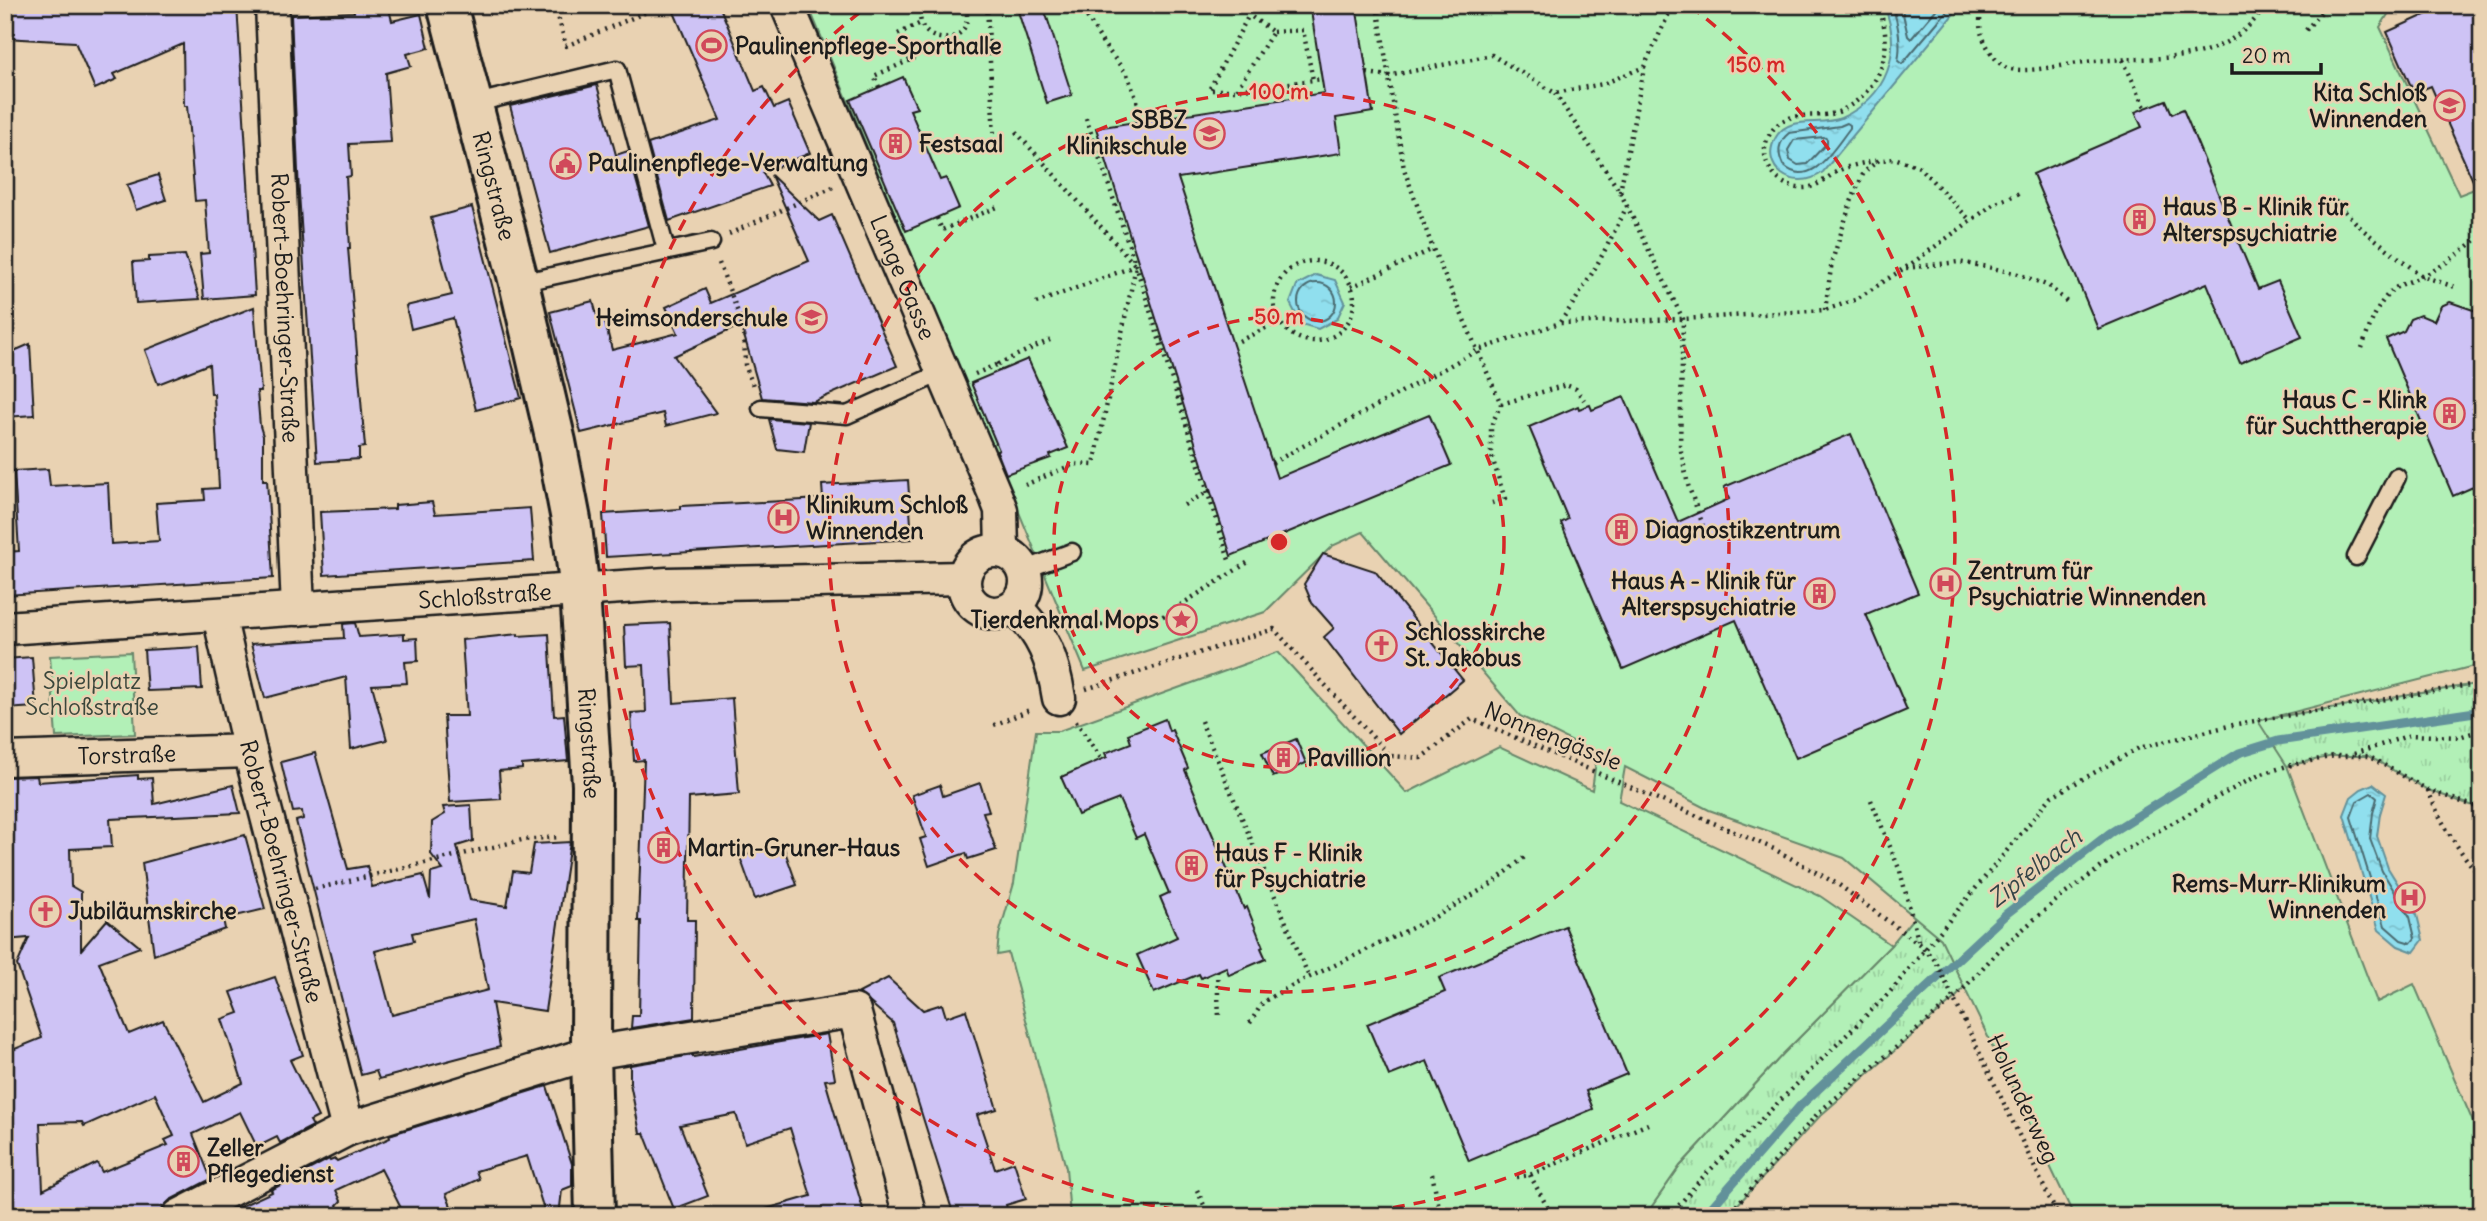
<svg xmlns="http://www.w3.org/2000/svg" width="2487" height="1221" font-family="Delius,sans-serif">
	<defs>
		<pattern id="grass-tufts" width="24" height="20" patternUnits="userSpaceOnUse" patternTransform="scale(1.75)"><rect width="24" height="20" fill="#b2f0b7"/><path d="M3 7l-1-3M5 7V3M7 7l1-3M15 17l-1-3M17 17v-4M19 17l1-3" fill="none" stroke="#98cd9d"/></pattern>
		<pattern id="water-ripples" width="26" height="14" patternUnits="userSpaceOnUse" patternTransform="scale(1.75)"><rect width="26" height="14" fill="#90dfee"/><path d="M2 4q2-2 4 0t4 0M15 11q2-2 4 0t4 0" fill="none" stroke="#7cbfcc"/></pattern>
	</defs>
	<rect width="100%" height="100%" fill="#e9d2b2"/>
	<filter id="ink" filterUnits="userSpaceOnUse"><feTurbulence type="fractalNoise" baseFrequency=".0143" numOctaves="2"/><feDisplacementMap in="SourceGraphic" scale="14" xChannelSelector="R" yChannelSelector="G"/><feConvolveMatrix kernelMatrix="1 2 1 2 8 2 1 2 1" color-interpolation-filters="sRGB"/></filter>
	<g filter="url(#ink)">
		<polygon fill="url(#grass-tufts)" stroke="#67866a" stroke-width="2" points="2482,683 2482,809 2428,790 2368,756 2333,756 2287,766 2259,775 2001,948 1955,998 1821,1115 1727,1216 1645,1216 1680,1166 1783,1054 1891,945 2030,776 2258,720"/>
		<g fill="#b2f0b7" stroke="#67866a" stroke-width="2">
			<polygon points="808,5 2394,5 2380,27 2459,195 2482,186 2482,664 2258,721 2287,766 2377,1002 2414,984 2482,1143 2482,1216 2074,1216 1941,939 1844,858 1709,810 1625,767 1619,801 1820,896 1891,945 1783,1054 1680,1166 1645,1216 1070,1216 1066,1168 1008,953 997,955 999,935 1014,883 1036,731 1059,731 1278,652 1407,793 1499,747 1592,790 1597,754 1520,716 1363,532 1332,546 1265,612 1085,671"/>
			<polygon points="131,652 135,734 56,737 50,656"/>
		</g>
		<g fill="url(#water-ripples)" stroke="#62919a" stroke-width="2">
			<path d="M1884,5H1961L1823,172C1794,194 1758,167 1776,137C1789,114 1821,127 1841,118C1888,96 1903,53 1884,5Z"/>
			<polygon points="1316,275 1335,280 1345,302 1337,319 1318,329 1301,324 1290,303 1297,285"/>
			<polygon points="2373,784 2386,794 2380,814 2377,836 2388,868 2417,915 2423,940 2414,952 2398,946 2379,930 2344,815 2351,797 2361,789"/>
		</g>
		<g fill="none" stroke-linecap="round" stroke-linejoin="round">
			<g stroke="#4a6a70" stroke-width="2">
				<path d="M1892,5C1898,23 1902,42 1898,61L1902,64L1952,5"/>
				<polyline points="1901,5 1908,36 1911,39 1940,5"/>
				<path d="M1847,123L1850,125V128C1834,148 1811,191 1783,165C1777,152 1778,142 1789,133L1840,126Z"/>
				<polygon points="1824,137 1827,139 1827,143 1807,164 1798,165 1790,160 1788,150 1794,140"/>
				<circle cx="1317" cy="302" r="19"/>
				<polygon points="2371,793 2377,798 2373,813 2370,839 2382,871 2410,917 2415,938 2411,943 2401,940 2385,926 2351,817 2357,801"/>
			</g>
			<polyline stroke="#62919a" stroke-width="9" points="1704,1216 1800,1106 2006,914 2110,833 2239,753 2278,741 2482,711"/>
		</g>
		<g fill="#cec3f5" stroke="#1c1c1c" stroke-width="2" fill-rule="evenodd">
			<polygon points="5,5 237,5 255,295 204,299 200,254 209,253 205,200 195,201 187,106 184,106 183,44 114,74 117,79 95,89 75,42 5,38"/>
			<polygon points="353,5 388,5 392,21 421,14 429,48 407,54 411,66 386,73 391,142 349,144 351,176 346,177 350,248 348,248 365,447 359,448 359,459 317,462 299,193 291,15 354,12"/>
			<polygon points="671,5 719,5 755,91 764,87 774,108 788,102 810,153 763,173 770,186 669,221 648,144 720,120"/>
			<polygon points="1016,5 1043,5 1072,95 1047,103"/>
			<polygon points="1310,5 1356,5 1373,112 1336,118 1341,153 1178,178 1277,478 1429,414 1451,465 1231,556 1096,128 1324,93"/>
			<polygon points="2447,5 2482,5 2482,201 2431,86 2414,93 2387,32"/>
			<polygon points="903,77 917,108 910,110 940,180 946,178 959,208 906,231 850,100"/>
			<polygon points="597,85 616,155 628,151 649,226 550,253 510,106"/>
			<polygon points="2166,100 2172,114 2183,109 2258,289 2278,281 2302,337 2240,363 2207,283 2098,329 2033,174 2142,127 2135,112"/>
			<polygon points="158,175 166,200 136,210 127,185"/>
			<polygon points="771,175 819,221 832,215 897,366 813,402 762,398 741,325 674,356 716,413 666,426 663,413 581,433 550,312 593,301 598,319 604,318 612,350 678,333 666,307 705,289 711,303 809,261"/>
			<polygon points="472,207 521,398 476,410 453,318 411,329 406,306 452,295 431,218"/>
			<polygon points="185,255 200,299 136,303 133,262 149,261 149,257"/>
			<polygon points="2450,302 2482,313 2482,483 2453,496 2386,339 2404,331 2410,319 2420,315 2434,321 2441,306"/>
			<polygon points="254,307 261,391 257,391 260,426 263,436 263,480 267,480 273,578 5,595 5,552 19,551 14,471 48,469 50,486 108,483 111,544 159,541 156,503 205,500 204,489 219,488 214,394 211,394 209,364 158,384 145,350"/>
			<polygon points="30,344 34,415 5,417 5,355"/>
			<polygon points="1028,359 1068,448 1050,455 1051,458 1006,474 997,451 999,450 971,383"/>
			<polygon points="1624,397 1678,522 1729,499 1724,487 1851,434 1918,593 1866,614 1907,710 1796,758 1736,620 1623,669 1561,523 1568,519 1529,427 1578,406 1579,409 1590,405 1592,410"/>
			<polygon points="769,419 809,422 804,452 777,449"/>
			<polygon points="908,480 912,539 606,557 603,514 681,509 681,506 823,499 822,485"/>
			<polygon points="432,502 435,514 530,508 534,561 324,575 320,512 395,509 395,505"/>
			<polygon points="1323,554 1375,571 1463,680 1399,734 1324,637 1334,628 1312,603 1304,584"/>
			<polygon points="355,623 359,637 404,634 404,639 417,638 418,661 405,662 407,683 372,685 387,740 351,749 346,677 265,698 251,644 344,638 343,624"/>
			<polygon points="670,623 674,703 732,698 739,794 689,798 687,920 695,920 694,1018 631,1028 632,1016 639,1016 641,921 638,921 644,760 634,761 631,713 646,712 644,665 626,666 624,625"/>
			<polygon points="518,634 518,636 549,634 554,716 564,715 568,761 522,765 522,769 499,771 501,799 450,802 444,716 467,716 462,640"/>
			<polygon points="199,647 202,689 147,691 144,650"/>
			<polygon points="32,657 36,707 5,709 5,659"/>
			<polygon points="1165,719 1169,731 1172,730 1188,768 1185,770 1244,909 1247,907 1263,947 1261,948 1266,959 1229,975 1226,967 1201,978 1199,974 1154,993 1137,955 1177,937 1160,897 1169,893 1144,834 1136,838 1119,799 1078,815 1061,777 1107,757 1105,753 1131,743 1128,734"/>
			<polygon points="1296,739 1306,763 1273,777 1262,753"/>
			<path d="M315,753L348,869L367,866L372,887L423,875L430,899L431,873L443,870L431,854L432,822L445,814L443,807L471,805L473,841L457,846L470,900L507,906L513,871L529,873L534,844L570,842L545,1011L492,1003L500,1047L379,1079L376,1071L361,1075L296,821L303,819L302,811L293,812L281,762ZM474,919L488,990L392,1015L375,951L414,941L412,933Z"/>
			<path d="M138,775V779L152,778L154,804L233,785L240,813L110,819L112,847L70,849L71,886L81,892V950L107,920L140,947L99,962L129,1034L163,1020L204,1102L243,1083L222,1019L239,1013L231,992L275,977L303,1055L290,1060L318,1117L310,1121L313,1126L280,1143L277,1137L257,1147L240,1112L193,1134L211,1179L170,1200L163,1207L161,1216H5V1053L42,1038L17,965L29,938L5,940V777L37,776L38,782ZM155,1094L174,1136L165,1140L168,1145L102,1172L97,1163L43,1190L40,1123L82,1122L84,1126Z"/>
			<polygon points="980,783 989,811 983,812 996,850 968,859 966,853 929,866 920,839 926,837 912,795 940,785 943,796"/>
			<polygon points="245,835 265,909 223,919 225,929 154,955 142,863"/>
			<polygon points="782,843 797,885 755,899 740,857"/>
			<polygon points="1565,926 1627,1074 1586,1091 1593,1109 1469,1161 1427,1061 1389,1076 1367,1024 1445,992 1439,978"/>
			<polygon points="888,978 923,1010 942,1004 946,1017 966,1010 997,1109 977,1115 995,1169 1014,1162 1026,1199 1006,1205 1009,1216 954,1216 893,1023 859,993"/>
			<polygon points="827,1034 835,1079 825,1080 865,1216 767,1216 766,1209 811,1196 790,1128 745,1143 736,1114 680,1125 708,1196 674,1209 644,1133 640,1133 630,1083 630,1065 693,1055 693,1057"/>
			<polygon points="547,1086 572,1164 572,1186 562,1190 559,1216 546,1216 527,1156 476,1171 479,1179 446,1194 455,1216 405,1216 381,1169 336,1190 341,1201 337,1205 342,1216 220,1216 272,1192 271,1190 329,1159 330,1161 335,1159 337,1161 390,1138 389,1135"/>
		</g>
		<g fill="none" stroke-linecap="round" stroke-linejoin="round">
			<defs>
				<g id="lane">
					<polyline points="472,104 617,69 666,250"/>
					<polyline points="519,283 711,242"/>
					<polyline points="761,408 847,415 943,372"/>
					<polyline points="2356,557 2397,477"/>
					<polyline points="1024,570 1072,552"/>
				</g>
				<g id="street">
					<path id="s1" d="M272,5L298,609"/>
					<path id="s2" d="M787,5L996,497L1001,510L1002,551"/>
					<circle cx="995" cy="582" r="31"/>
					<path d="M1014,607C1043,633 1053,660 1059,698"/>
					<path id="s3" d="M219,615L250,751L348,1129"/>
					<path id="s4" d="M5,628L667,584L964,578"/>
					<path id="s5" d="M5,759L250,751"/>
					<polyline points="179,1216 348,1129 591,1053 854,1011 910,1216"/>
				</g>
				<g id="secondary">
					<path id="s6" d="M447,5L519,283L556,442L571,520L580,591L592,785L591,1053L595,1216"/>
				</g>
			</defs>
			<use href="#lane" stroke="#1c1c1c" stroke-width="21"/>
			<use href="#street" stroke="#1c1c1c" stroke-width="37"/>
			<use href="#secondary" stroke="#1c1c1c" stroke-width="44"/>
			<g stroke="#1c1c1c" stroke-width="4.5" stroke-dasharray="2 5" stroke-linecap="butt">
				<polyline points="555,5 566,46 663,5"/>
				<path d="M922,5C908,49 980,50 965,5"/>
				<polyline points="987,5 994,137"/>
				<polyline points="1080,5 1104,45 1127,74 1139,106"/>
				<polyline points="1250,5 1249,15 1209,90 1236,90 1322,79"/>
				<polyline points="1377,5 1404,169 1433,249 1501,404 1491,426 1491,454 1505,499 1492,503"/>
				<path d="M1877,5C1897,47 1881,93 1838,112C1820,119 1797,111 1781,122C1773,127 1766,138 1765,148C1763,170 1783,190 1805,188C1818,187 1827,177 1838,171C1850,165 1865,163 1879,160"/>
				<path d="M1980,5C1981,14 1979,24 1981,32C1984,43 1995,62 2005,67C2023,76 2074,62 2095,61C2135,57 2186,63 2223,44C2241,35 2255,21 2267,5"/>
				<polyline points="2306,30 2327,5"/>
				<polyline points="1273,32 1303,30 1313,80"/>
				<polyline points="898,34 921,23"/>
				<polyline points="2123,60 2145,107"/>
				<polyline points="1367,73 1388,76 1492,55 1555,93 1603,84 1644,67 1673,5"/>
				<polyline points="879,87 874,76 915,58"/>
				<polyline points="1237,89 1273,32 1249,15"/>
				<polyline points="1555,93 1620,192 1683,319 1680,446 1688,485 1703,525"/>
				<polyline points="1086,118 1136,266 1229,560"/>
				<polyline points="1016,132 1136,266 1094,465 1074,464 1025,485"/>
				<polyline points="1620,192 1644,68"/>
				<polyline points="2335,201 2362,229 2422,276 2458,288"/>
				<polyline points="937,218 942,230 1000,206"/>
				<polyline points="729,234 833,187"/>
				<circle cx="1314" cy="301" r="40"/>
				<polyline points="719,263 744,328 745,365 754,388"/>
				<polyline points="1906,268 1958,262 1988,267 2018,274 2049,286 2067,302"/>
				<polyline points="1351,287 1433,249"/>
				<polyline points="1036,303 1135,266"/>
				<polyline points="1825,310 1832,261 1851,202 1864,172 1879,160 1897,159 1919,167 1971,221"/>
				<path d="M1560,322C1589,283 1606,249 1627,206"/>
				<polyline points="1239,341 1280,321"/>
				<path d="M2362,348C2368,331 2374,312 2385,298C2395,284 2408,283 2423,276C2444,266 2464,250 2482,235"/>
				<polyline points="1000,371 998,364 1050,340"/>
				<polyline points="975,374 998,364"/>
				<polyline points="1501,404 1566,385 1576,389 1584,400"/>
				<polyline points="1272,463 1478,350 1560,323 1683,319 1794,312 1825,310 1855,300 1911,264 1994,204 2022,192"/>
				<polyline points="1184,505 1211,490"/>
				<polyline points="1066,626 1138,624 1160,618 1250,561"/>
				<polyline points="1086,689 1274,629 1390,756 1421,758 1472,719 1774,849 1839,885 1919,944 1935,960 2058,1216"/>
				<polyline points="1076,721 1102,760"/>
				<polyline points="1201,721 1309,977"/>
				<polyline points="994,725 1032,709"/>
				<polyline points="2354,754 2410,735 2459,737 2482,730"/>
				<path d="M2428,790C2440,822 2459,852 2482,878"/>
				<polyline points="1871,800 1900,871 1919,944"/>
				<polyline points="315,889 522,840 559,837"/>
				<polyline points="1217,971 1219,1017"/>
				<polyline points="1250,1023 1263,1002 1285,989 1435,917 1493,883 1526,856"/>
				<polyline points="1432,1174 1441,1216"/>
				<polyline points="1530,1175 1552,1216"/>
				<polyline points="1517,1177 1530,1175 1648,1124"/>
				<polyline points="1197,1190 1209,1216"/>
				<polyline points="1670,1216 1700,1180 1890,992 2052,796 2139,748 2237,724 2482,683"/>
				<polyline points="1727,1216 1819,1112 1955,998 2001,948 2058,899 2122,852 2212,800 2259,775 2287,766 2334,756 2368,756 2428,790 2482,809"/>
			</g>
			<use href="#lane" stroke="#e9d2b2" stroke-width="16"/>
			<use href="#street" stroke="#e9d2b2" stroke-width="32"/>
			<use href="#secondary" stroke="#e9d2b2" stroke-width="38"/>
		</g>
	</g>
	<g fill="none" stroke="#d62828" stroke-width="3.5" stroke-dasharray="12 9">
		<circle cx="1279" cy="542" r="225"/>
		<circle cx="1279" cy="542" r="450"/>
		<path d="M1238 1216A675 675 0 0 1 868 6M1690 6A675 675 0 0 1 1320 1216"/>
	</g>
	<defs>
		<symbol id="stadium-ring" viewBox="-11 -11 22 22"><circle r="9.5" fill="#e9d2b2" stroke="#d1495b" stroke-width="1.5"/><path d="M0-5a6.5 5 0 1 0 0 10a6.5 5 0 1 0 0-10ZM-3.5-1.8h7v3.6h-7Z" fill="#d1495b"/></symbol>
		<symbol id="school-ring" viewBox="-11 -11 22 22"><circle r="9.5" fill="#e9d2b2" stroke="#d1495b" stroke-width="1.5"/><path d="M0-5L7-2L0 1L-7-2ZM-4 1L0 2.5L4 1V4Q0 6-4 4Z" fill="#d1495b"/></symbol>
		<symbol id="building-ring" viewBox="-11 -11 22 22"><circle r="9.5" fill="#e9d2b2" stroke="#d1495b" stroke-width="1.5"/><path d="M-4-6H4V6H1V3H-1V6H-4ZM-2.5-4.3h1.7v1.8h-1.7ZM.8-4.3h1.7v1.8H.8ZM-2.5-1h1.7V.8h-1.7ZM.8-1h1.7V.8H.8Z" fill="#d1495b"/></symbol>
		<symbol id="civic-ring" viewBox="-11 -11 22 22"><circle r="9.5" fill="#e9d2b2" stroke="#d1495b" stroke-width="1.5"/><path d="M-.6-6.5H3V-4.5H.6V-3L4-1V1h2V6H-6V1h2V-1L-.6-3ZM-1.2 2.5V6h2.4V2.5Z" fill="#d1495b"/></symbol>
		<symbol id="hospital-ring" viewBox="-11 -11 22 22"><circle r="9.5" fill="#e9d2b2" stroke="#d1495b" stroke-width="1.5"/><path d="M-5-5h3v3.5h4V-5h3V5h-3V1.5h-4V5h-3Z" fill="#d1495b"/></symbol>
		<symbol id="sight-ring" viewBox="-11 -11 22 22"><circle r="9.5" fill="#e9d2b2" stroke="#d1495b" stroke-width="1.5"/><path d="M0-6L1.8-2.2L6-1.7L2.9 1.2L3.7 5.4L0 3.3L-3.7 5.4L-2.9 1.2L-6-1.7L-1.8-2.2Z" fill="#d1495b"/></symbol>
		<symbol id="church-ring" viewBox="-11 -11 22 22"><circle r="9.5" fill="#e9d2b2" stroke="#d1495b" stroke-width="1.5"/><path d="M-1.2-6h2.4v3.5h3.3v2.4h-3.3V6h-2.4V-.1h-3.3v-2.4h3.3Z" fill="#d1495b"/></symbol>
	</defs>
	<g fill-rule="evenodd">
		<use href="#stadium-ring" x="694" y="28" width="35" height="35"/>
		<use href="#school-ring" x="2432" y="88" width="35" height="35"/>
		<use href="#school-ring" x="1192" y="116" width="35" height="35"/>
		<use href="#building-ring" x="878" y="126" width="35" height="35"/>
		<use href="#civic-ring" x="548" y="146" width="35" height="35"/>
		<use href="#building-ring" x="2122" y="202" width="35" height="35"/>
		<use href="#school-ring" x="794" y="300" width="35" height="35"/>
		<use href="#building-ring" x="2432" y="396" width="35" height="35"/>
		<use href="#hospital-ring" x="766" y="500" width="35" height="35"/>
		<use href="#building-ring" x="1604" y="512" width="35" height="35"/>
		<use href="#hospital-ring" x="1928" y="566" width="35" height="35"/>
		<use href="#building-ring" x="1802" y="576" width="35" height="35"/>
		<use href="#sight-ring" x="1164" y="602" width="35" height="35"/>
		<use href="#church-ring" x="1364" y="628" width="35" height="35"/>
		<use href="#building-ring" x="1266" y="740" width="35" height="35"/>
		<use href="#building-ring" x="646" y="830" width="35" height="35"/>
		<use href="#building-ring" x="1174" y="848" width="35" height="35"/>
		<use href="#hospital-ring" x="2392" y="880" width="35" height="35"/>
		<use href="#church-ring" x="28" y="894" width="35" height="35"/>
		<use href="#building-ring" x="166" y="1144" width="35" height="35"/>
	</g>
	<g text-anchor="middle" stroke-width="5" stroke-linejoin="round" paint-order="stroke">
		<g font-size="23" font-weight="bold" fill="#1c1c1c" stroke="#e9d2b2" text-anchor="start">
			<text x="735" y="54">Paulinenpflege-Sporthalle</text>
			<text x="2427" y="101" text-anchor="end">Kita Schloß<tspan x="2427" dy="26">Winnenden</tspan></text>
			<text x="1187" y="128" text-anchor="end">SBBZ<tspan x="1187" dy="26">Klinikschule</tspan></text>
			<text x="919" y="152">Festsaal</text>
			<text x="588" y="171">Paulinenpflege-Verwaltung</text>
			<text x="2163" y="215">Haus B - Klinik für<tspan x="2163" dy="26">Alterspsychiatrie</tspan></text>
			<text x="788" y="326" text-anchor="end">Heimsonderschule</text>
			<text x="2427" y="408" text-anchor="end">Haus C - Klink<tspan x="2427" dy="26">für Suchttherapie</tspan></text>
			<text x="806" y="513">Klinikum Schloß<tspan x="806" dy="26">Winnenden</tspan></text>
			<text x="1645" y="538">Diagnostikzentrum</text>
			<text x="1968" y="579">Zentrum für<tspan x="1968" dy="26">Psychiatrie Winnenden</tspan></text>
			<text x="1796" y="589" text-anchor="end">Haus A - Klinik für<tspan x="1796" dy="26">Alterspsychiatrie</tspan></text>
			<text x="1159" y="628" text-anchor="end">Tierdenkmal Mops</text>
			<text x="1405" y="640">Schlosskirche<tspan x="1405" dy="26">St. Jakobus</tspan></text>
			<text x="1307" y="766">Pavillion</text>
			<text x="687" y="856">Martin-Gruner-Haus</text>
			<text x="1215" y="861">Haus F - Klinik<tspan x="1215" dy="26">für Psychiatrie</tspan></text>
			<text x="2386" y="892" text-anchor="end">Rems-Murr-Klinikum<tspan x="2386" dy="26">Winnenden</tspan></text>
			<text x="68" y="919">Jubiläumskirche</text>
			<text x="207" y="1156">Zeller<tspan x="207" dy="26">Pflegedienst</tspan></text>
		</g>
		<g font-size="23" fill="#1c1c1c" stroke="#e9d2b2">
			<text dy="8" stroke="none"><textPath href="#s6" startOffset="187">Ringstraße</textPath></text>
			<text dy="8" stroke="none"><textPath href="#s2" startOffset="296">Lange Gasse</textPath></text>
			<text dy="8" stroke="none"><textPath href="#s1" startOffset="303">Robert-Boehringer-Straße</textPath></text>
			<text dy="8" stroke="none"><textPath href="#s4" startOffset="481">Schloßstraße</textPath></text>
			<text transform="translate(1553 736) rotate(22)" y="8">Nonnengässle</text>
			<text dy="8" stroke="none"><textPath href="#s6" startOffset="754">Ringstraße</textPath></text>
			<text dy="8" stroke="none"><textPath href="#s5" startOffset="122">Torstraße</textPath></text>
			<text dy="8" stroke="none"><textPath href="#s3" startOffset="264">Robert-Boehringer-Straße</textPath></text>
			<text transform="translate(2023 1099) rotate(65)" y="8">Holunderweg</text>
		</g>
		<g font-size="23" fill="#3a463b" stroke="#e9d2b2">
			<text x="92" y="689">Spielplatz<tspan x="92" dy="26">Schloßstraße</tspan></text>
		</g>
		<g font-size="24" font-style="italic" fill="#334346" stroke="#e9d2b2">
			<text transform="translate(2035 868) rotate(-38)" y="8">Zipfelbach</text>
		</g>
	</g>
	<circle cx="1279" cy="542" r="10" fill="#d62828" stroke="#e9d2b2" stroke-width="3.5"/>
	<g font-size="21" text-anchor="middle" font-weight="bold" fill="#d62828" stroke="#e9d2b2" stroke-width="5" stroke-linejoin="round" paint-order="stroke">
		<text x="1756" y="72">150 m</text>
		<text x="1279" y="99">100 m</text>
		<text x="1279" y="324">50 m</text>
	</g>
	<rect width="2487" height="1221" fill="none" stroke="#e9d2b2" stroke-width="28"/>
	<rect x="14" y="14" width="2459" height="1193" fill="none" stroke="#1c1c1c" stroke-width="2.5" filter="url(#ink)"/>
	<path d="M2232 63v10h89v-10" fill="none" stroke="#1c1c1c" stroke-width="3.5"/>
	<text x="2242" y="63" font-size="21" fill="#1c1c1c" stroke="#e9d2b2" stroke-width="5" paint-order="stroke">20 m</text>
</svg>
